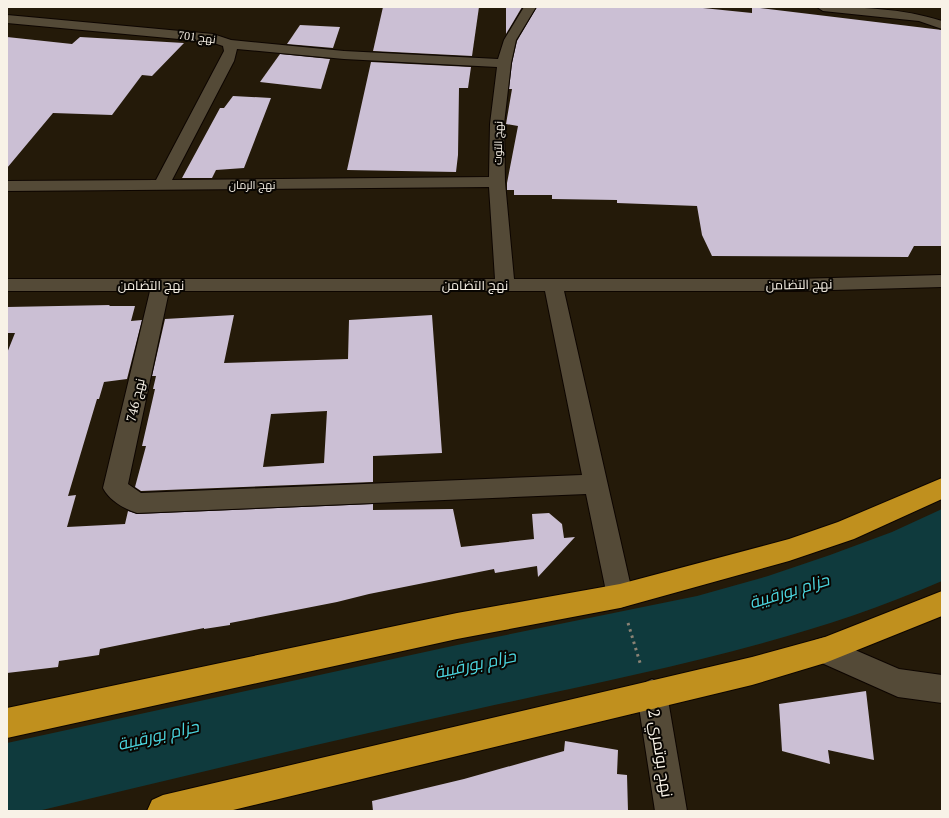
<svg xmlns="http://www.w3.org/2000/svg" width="949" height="818" font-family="'PT Serif',Cairo,serif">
	<rect width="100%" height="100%" fill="#241a09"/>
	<path fill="#0f3a3d" d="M942,509V581C795,645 637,674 481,708C333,740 185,776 38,811H7V743L457,645L697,596L768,576L830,555L892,532Z"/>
	<g fill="#cbbfd4" fill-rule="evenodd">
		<polygon points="383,7 479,7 472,56 373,51"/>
		<polygon points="506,7 522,7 506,34"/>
		<polygon points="537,7 693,7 752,13 752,7 942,30 942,246 914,246 908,257 712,256 702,235 697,206 617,203 617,200 552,199 552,195 514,195 514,190 507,190 507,183 518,126 506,124 512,89 509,89 512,63 517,41"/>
		<polygon points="300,25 340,27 333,48 287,44"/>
		<polygon points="7,37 72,44 80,37 184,43 152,76 142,75 112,115 53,113 7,168"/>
		<polygon points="280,54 330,59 321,89 260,82"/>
		<polygon points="371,62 471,67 468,88 459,88 458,155 456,172 347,170"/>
		<polygon points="233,96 271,98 244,168 216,170 212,178 182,178 220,108 224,108"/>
		<polygon points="110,305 109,306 135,306 131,321 142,320 127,379 104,382 99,399 97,399 68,496 76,495 67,527 125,524 128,511 137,514 373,504 373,510 453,509 461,547 534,539 532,514 549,513 562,524 564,538 575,537 538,577 537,566 495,573 494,569 369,594 337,602 230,623 230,625 204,629 204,628 100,649 99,655 59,661 58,667 7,673 7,353 15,333 7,333 7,307"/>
		<path d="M234,315L224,363L348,359L349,320L432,315L442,453L373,456V482L141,491L135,487L146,446H142L155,389H153L156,376H152L165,319ZM327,411L324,463L263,467L271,414Z"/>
		<polygon points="866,691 874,760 828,750 830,764 782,751 779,704"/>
		<polygon points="565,741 618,750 617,774 627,775 628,811 373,811 372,801 464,779 564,751"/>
	</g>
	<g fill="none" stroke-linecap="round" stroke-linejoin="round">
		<defs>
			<g id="minor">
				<path d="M524,7H536L516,40L511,63L504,124L505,182L514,279H796L942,275V287L796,291H564L633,596L629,605L620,608L611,605L607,596L586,494L137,513C124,509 109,500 103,488L150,291H7V279H495L489,187L7,191V181L156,180L224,51L223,46L211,42L7,23V15L213,34L231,40L344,51L498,59L504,40ZM237,49L344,59L497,67L490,124L489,177L172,180L234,61ZM169,291H545L582,475L141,493L128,484Z"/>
				<path d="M817,7C859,7 902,8 942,21V29L919,21L823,11Z"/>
				<polygon points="825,637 899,669 942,675 942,703 898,697 815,660 811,650 815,640"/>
				<polygon points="652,679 662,684 667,694 687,811 655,811 637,694 642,684"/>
			</g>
			<g id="highway">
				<polygon points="942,478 942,499 854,539 789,561 620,608 457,639 7,738 7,708 457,613 620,584 789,539 838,522"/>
				<polygon points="942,591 942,616 825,663 752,685 229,811 147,811 152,800 163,795 752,657 825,637"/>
			</g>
		</defs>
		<use href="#minor" stroke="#0d0500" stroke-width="2"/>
		<use href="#highway" stroke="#0d0500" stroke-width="2"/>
		<polyline stroke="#8b8375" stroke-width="3" stroke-dasharray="2.5 4" stroke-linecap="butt" points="628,623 641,666"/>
		<use href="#minor" fill="#544a37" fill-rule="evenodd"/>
		<use href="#highway" fill="#c0901e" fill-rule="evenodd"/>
	</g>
	<g text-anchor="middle" stroke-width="4" stroke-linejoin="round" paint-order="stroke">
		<g font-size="11" fill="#f8f2e7" stroke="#090602">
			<text transform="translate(197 37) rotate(7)" y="4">نهج 701</text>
			<text transform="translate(498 143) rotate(-89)" y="4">نهج التوت</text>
			<text x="252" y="189">نهج الرمان</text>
		</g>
		<g font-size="13" fill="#f8f2e7" stroke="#090602">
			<text transform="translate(799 284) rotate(-1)" y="5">نهج التضامن</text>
			<text x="151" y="290">نهج التضامن</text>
			<text x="475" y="290">نهج التضامن</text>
			<text transform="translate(135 400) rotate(-77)" y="5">نهج 746</text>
		</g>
		<g font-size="16" fill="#f8f2e7" stroke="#090602">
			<text transform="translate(661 753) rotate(81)" y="6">نهج بوتمري 2</text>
		</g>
		<g font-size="17" font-style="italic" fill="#4bd6df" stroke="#090602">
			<text transform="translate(789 591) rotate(-17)" y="6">حزام بورقيبة</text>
			<text transform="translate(475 664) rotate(-12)" y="6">حزام بورقيبة</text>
			<text transform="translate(158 735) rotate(-13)" y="6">حزام بورقيبة</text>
		</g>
	</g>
	<rect width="949" height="818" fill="none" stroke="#f8f2e7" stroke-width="16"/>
</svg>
